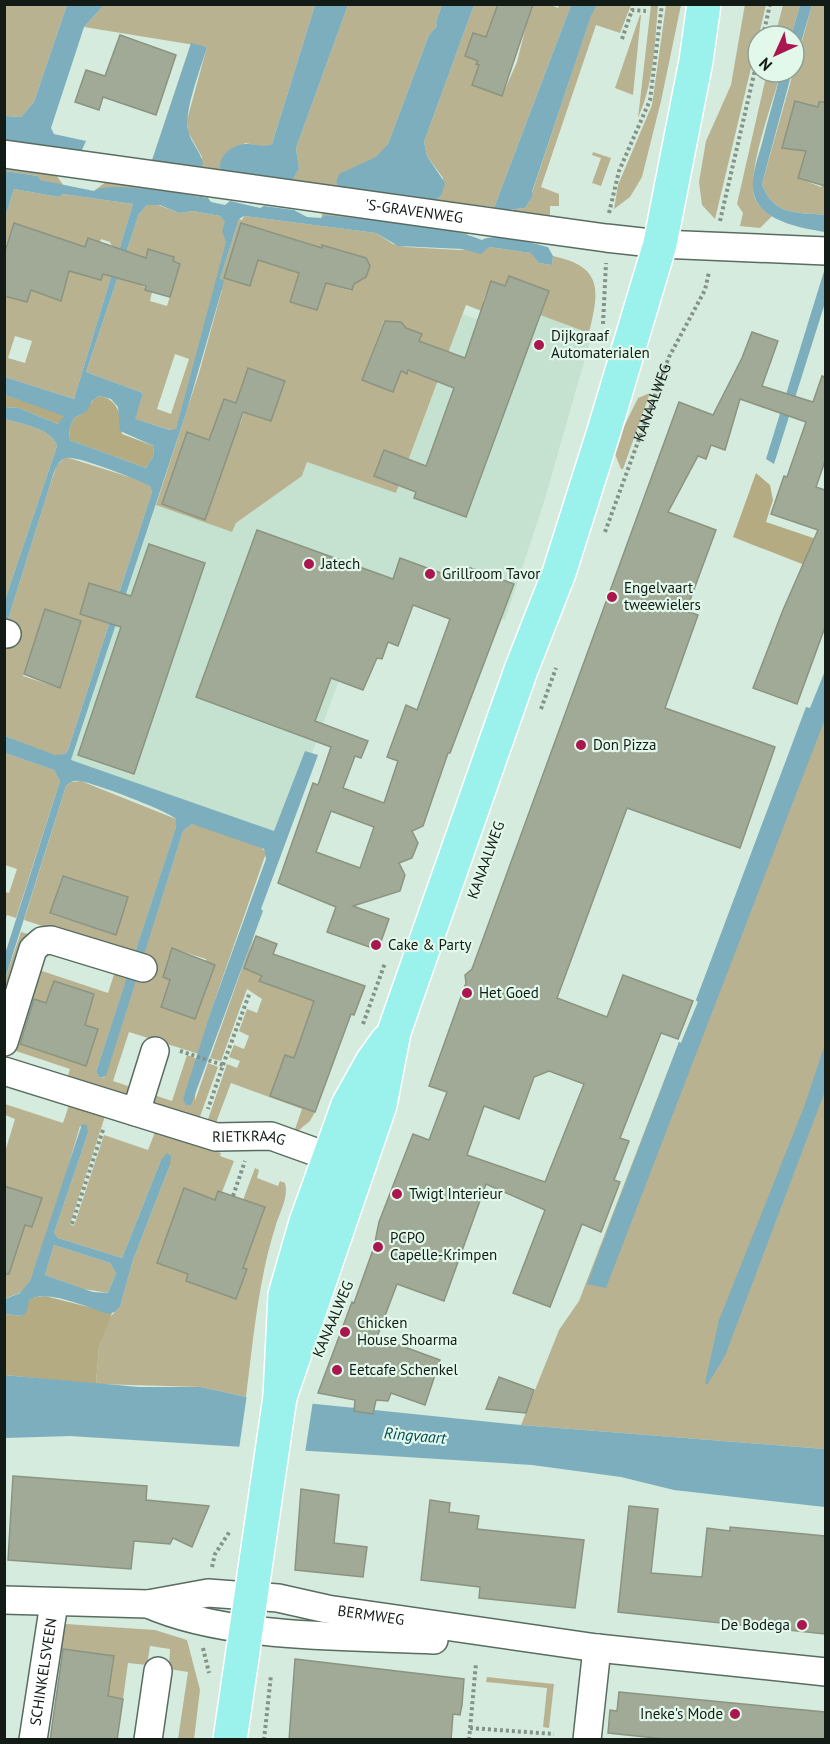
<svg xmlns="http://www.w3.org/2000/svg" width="830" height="1744" font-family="'PT Sans',sans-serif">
	<rect width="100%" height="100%" fill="#d5ebdd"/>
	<polygon fill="#c4e2cf" points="499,300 592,334 544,502 505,620 378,575 312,753 305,751 275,832 71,760 156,505 232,532 236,523 302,476 307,462 396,493 463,314 492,325"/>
	<g fill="#b9b291" fill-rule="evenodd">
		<path d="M548,4L558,8L559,5H571L494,208L497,211L525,208L533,196L532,193L591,15L597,5H631L620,33L596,25L541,187L559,194V206H550V215L493,212L492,207L436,200L441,196L443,178L427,156L424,142L474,5ZM511,12L528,18L517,62L502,96L473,85L479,65L477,64L478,61L465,56L473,33L486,37Z"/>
		<polygon points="745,4 766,5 715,219 702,205 699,182 706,141 731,85"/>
		<polygon points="5,5 67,5 34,102 21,117 5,116"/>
		<polygon points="104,5 315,5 272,144 264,147 245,143 225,173 198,169 202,157 188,132 187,120 207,47 84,27"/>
		<polygon points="348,5 442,5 436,22 437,26 429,35 388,144 380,155 336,183 339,187 292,181 299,169 296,148"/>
		<path d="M651,5H658C655,42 654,83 638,118Z"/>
		<polygon points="666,5 681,5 661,101 642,177 630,197 614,209 618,185 652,105"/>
		<polygon points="783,5 800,5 791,36 775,36"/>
		<path d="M812,5H825V109L795,101L806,151L798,178L821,187L825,182V215C797,212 773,216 762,184Z"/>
		<polygon points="640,15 641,15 633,95 615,88"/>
		<path d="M767,72H781C773,102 748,167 754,195C756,204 764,211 772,216L760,228L740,226L743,213L737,204Z"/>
		<polygon points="593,152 611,158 601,186 592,183 601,158 592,155"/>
		<polygon points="5,166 56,175 64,186 39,180 38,176 5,171"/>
		<polygon points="107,181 207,194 208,198 133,188 94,191"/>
		<path d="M14,189L59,197L63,194L133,204L74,399L5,377V296L27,302L40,259L36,230L14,223L5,247V218ZM88,239L100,242L101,239L110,242L112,246L101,280L78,273ZM64,248L75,252L61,300ZM15,336L32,341L25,363L8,358Z"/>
		<path d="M156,204L179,213L193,211L220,216L225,222L227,242L176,430H171L134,419L143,393L86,372L139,214L147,205ZM148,250L174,257L172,261L180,264L167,306L150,301L152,292L138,283ZM175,354L189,359L171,414L157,409Z"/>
		<polygon points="323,212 467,229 468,235 325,215 321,218"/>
		<path d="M244,216L376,233L393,244L406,247L459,250L489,247L532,253L539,263L552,265L553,256C604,267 599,291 589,333L540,315L549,291L509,276L505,286L491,281L483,301L491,304L487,313L466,305L396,493L307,462L302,476L236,523L232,532L156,505L199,373L222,290L220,279L239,219L242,220ZM292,239L283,268L258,260ZM323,245L362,257L370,266L366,277L362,280L355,277L351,291L326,283L317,310L290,302L299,271L314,275ZM384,321L401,322L406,328L421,334L419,341L440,349L407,373L401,371L395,388L390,390L362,380ZM248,368L285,381L271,421L244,412L240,424L218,416L224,399L236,403ZM187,433L205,520L162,504ZM384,450L402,457L392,482L374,476Z"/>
		<polygon points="650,393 623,469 621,469 613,449 638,398"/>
		<path d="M5,419C20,424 52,428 57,446L5,600Z"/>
		<path d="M66,457L142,481L150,486L152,492L68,750L65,754L55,756L5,736V629L50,485L57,465ZM90,583L99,620L80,614ZM45,609L48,610L60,688L23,676Z"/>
		<polygon points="825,675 825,1449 521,1425 559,1330 579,1301 679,1042 681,1043 698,1002 696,1000"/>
		<polygon points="5,753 54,770 60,781 16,918 7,915 5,920 5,892 9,893 17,869 5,865"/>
		<path d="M81,781L176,819V827L134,956L24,920L66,786L71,782ZM62,876L128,898L116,935L50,914Z"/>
		<path d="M192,824C207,827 260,841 266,853L212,1008L199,1054L129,1032L113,1081L131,1087L128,1099L67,1079L70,1069L13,1050L39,970L108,993L116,968L129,972L96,1072L100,1078L105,1077L183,831ZM172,948L206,959L195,1018L161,1007L170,980L163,977ZM33,999L79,1014L77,1023L86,1066L18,1044Z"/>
		<polygon points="21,932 28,934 30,943 5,1019 5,979"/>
		<polygon points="255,932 245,968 262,976 260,981 351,1014 314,1004 294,1058 285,1055 271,1096 315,1112 310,1121 293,1135 302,1109 231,1083 214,1128 206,1125 227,1064 237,1068 240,1061 229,1057 234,1045 244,1049 249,1036 239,1031 247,1009 257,1013 262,999 247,989 221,1061 210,1058"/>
		<polygon points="187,1055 197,1059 195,1101 208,1063 218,1067 198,1122 150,1106 154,1095 172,1101"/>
		<path d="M5,1104L63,1123L69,1105L105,1116L70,1224L74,1226L104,1135L148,1150L155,1132L221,1153L220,1156L234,1161L222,1192L218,1191L215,1200L184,1189L157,1262L188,1274L186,1281L236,1299L247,1269L243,1268V1200L255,1168L259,1170L257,1178L278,1186L280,1181L285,1183C289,1198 279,1213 275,1228C258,1282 253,1341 246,1397L201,1387L96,1384L99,1347L109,1318L120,1307L133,1260L170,1165L161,1160L122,1258L58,1238L54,1233L88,1133L80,1126L57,1205L30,1281L24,1291L4,1299V1257L25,1225L33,1227L41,1198L8,1187L5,1196V1152L15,1119L5,1115Z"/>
		<polygon points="54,1245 110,1263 116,1273 108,1293 84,1289 45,1275"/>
		<polygon points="66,1624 155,1630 187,1640 200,1690 194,1739 178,1739 188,1672 169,1669 170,1649 150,1646 147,1665 128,1663 123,1699 108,1696 113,1656 57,1648 61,1628"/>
		<polygon points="487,1677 554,1684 549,1728 543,1727 547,1688 486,1682"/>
	</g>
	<g fill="#b4ab83">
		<polygon points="5,395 64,414 64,420 58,424 19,408 5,407"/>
		<path d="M99,396C120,400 120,415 122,434L154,446L153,456L146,468L70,440L69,430L74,418C91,410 88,402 99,396Z"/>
		<polygon points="756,473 770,485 773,500 766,522 825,542 825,573 733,537"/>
		<polygon points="45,1296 112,1313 99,1347 96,1384 5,1375 4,1314 22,1316 30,1298"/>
	</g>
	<g fill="#7daebd" fill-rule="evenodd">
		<polygon points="67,5 104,5 84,27 51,128 54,134 86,141 81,152 5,141 5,116 21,117 34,102"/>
		<path d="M315,5H348L296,148L299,169L292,181L225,173L220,168C219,154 234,144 247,144C257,144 262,148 272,144Z"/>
		<polygon points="442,5 474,5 424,142 427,156 445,183 441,196 436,200 339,187 336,183 339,174 376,157 388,144 429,35 437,26 436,22"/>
		<polygon points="571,5 597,5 591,16 532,192 533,196 525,208 497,211 494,208"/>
		<polygon points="800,5 812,5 794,66 794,36 791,36"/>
		<path d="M191,43L207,47C201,68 184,110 188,130C190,142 201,151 203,164L198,169L151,163Z"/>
		<path d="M781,72H792L762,184C773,216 797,212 825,215V232C801,228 755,221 753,188C752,173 758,158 762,143C768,119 775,96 781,72Z"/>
		<path d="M5,171L38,176L40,180L94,191C109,180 186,195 208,198L211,202L225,205L230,201L260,208L264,206L294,210L307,217L321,218L325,215C375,221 436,222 482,240C493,232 533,243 548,247L553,256L552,265L539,263L531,253L489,247L481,254L462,249L398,246L376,233L244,216L239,219L220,279L224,280L222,289L187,410L71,760L274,831L305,751L318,755L261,909L263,911L191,1105H186L183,1099L212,1008L266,859L264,849L192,824L183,831L106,1076L100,1078L96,1072L176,827V819C168,811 92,782 79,781C73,780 70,782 66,786L5,979V954L60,781L54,770L5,753V736L55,755L65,754L68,750L152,492L150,486C139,480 76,455 66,458C56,461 53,476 50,485L5,629V600L57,446C52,428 20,424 5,419V407L19,408L58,424L64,416L5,395V377L74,399L133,204L63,194L59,197L14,189L5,218ZM147,205H160L179,213L193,211L220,216L225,222L222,231L226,242L176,429L170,430L135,419L143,393L86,372L139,214ZM99,396L111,399L118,407L120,431L154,446L153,456L146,468L70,440L69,430L74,418L87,411L92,401Z"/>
		<polygon points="825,268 825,303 774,464 766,459"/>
		<polygon points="825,671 825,719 606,1288 587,1284 679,1042 681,1043 698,1002 696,1000 806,707 810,708"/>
		<polygon points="825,1044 825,1091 725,1356 707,1385 705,1383 719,1320 804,1107"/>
		<path d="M82,1124L87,1125L88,1133L54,1233L58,1238L122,1258L161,1160L167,1153L171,1156L170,1165L133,1260L120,1307L115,1312L108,1314C89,1308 45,1288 29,1300L27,1311L22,1316L5,1314V1299L20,1293L30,1281ZM54,1245L110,1263L116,1273L108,1293L93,1292L45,1275Z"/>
		<polygon points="4,1375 139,1387 201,1387 246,1397 355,1408 355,1411 373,1414 374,1410 521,1425 825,1449 825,1507 674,1490 621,1477 532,1465 70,1436 5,1438"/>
	</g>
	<polygon fill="#d5ebdd" points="247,1394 313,1401 305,1453 239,1449"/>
	<g fill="#a1aa96" stroke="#8b9481" stroke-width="1.5" fill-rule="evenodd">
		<polygon points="498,4 533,4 502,96 472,85 479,65 476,64 478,61 465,56 473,33 486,37"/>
		<polygon points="120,35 176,55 156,115 103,97 99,110 75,102 86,70 105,76"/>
		<polygon points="795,101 818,107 819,102 825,102 825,186 798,178 806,151 782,148"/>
		<polygon points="14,223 85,247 88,238 146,258 148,249 174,257 173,261 180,264 170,297 145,290 146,286 103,274 101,280 69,271 61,301 31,290 27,302 4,296 4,254"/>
		<polygon points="241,223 322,248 322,245 366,258 370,266 366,277 354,284 352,290 326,283 317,310 290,302 299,273 258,260 250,286 224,278"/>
		<polygon points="509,276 549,291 466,517 414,498 416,492 374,476 384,450 426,466 454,388 408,370 407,374 401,371 393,392 362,380 385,321 401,322 406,328 422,334 419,341 465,358 491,281 505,286"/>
		<path d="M752,332L778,341L762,386L813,402L822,376L825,377V461L816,487L825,490V627L797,704L753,688L783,610L818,530L771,514L784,476L787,477L806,422L740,399L725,450L711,445L706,459L698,456L668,512L716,530L686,611L698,615L665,708L775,747L740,848L627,808L557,998L607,1017L623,975L693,1001L678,1039L661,1033L620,1138L629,1141L614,1180L620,1182L601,1232L582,1224L550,1307L513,1293L545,1210L486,1184L444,1301L397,1284L377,1337L440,1360L425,1405L391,1393L388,1401L376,1400L373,1414L354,1411L355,1400L318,1393L352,1302L354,1303L374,1247L379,1222L413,1134L429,1140L447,1092L429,1086L466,983L465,975L472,969L679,402L713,415L742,358ZM549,1071L584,1084L545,1182L467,1155L484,1106L519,1119L534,1077Z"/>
		<polygon points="248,368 285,381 271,421 243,412 205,520 162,504 187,432 209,440 224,399 236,403"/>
		<path d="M257,530L393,579L400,558L463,581L468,567L514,584L450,753H448L423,826L412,831L418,843L412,858L399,863L405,875L400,891L353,906L389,919L378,950L327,932L336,907L278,883L313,783L318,785L331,747L196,697ZM413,605L450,619L417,710L406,705L387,757L398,761L384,803L343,788L355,756L361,758L368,741L315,721L331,678L363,690L377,658L382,659L388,642L398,646ZM331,811L374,827L360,868L316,852Z"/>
		<polygon points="149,544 205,563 134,774 78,755 121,627 80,614 89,583 131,596"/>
		<polygon points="45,609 81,621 60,688 24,674"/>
		<polygon points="63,876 128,897 116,935 50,913"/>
		<polygon points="256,936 277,944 273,954 365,986 354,1015 351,1014 315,1112 270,1096 285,1055 294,1058 314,1001 259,981 262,976 244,968"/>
		<polygon points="172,948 215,965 195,1019 161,1007 170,980 163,977"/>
		<polygon points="54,981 94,994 85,1025 98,1029 86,1066 20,1044 34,999 46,1003"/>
		<polygon points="4,1186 42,1198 32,1227 25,1225 9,1274 4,1274"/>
		<polygon points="184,1188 215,1200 218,1191 265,1207 243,1268 247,1269 236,1299 186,1281 188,1274 157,1263"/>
		<polygon points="499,1377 534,1390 526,1413 486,1409"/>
		<polygon points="13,1476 147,1486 146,1500 209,1506 192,1547 173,1538 170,1544 134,1541 131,1569 8,1560"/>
		<polygon points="301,1489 339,1495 334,1543 367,1547 363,1577 295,1570"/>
		<polygon points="430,1500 450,1503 449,1512 479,1516 477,1529 584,1540 575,1608 479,1598 480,1587 421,1580"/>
		<polygon points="629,1506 658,1509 651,1573 702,1577 707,1528 730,1531 730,1527 825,1536 825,1634 618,1612"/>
		<polygon points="63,1649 114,1656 108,1696 123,1699 117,1740 50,1740"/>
		<polygon points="295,1659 464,1679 462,1705 460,1715 453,1714 451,1740 289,1740"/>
		<polygon points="619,1692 825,1712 825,1740 675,1740 608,1733 610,1710 617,1711"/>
	</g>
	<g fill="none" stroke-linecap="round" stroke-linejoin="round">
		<defs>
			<g id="minor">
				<path id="s2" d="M4,154L606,238L660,244L826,251"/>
				<polyline points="4,633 7,634"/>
				<polyline points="4,1042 33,949 42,941 51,940 143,968"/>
				<path id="s3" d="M4,1071L216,1137L271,1136L349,1164"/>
				<polyline points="136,1112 155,1051"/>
				<path id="s4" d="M4,1600L148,1604L208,1593L278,1598L327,1609L597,1648L826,1672"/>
				<path d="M148,1604C227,1639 347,1636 434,1640"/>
				<path id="s5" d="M33,1740L54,1603"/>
				<polyline points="148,1740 158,1671"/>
				<polyline points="587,1740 597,1648"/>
			</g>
			<g id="major">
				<polyline points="280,1397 380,1105 394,1032 521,670 559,573 604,431 660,244 696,61 704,4"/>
				<polyline points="230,1740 280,1397 285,1295 306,1222 348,1105 372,1062 387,1041"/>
			</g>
		</defs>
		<use href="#minor" stroke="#586c60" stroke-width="30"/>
		<use href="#major" stroke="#fff" stroke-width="36"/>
		<g stroke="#839388" stroke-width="4" stroke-dasharray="3 3" stroke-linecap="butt">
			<polyline points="763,36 770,4"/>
			<polyline points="622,39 632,10 646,11"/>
			<polyline points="609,213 619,171 650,100 662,4"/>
			<polyline points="720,221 758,57"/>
			<polyline points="603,324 606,263"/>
			<path id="s1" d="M605,532L669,357L705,290L709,272"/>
			<polyline points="541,709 556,668"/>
			<polyline points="363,1024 385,963"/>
			<polyline points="180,1051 223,1065 208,1109"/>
			<polyline points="223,1065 250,992"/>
			<polyline points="233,1196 245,1161"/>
			<polyline points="72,1224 104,1127"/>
			<polyline points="212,1567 215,1554 230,1531"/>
			<polyline points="203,1648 209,1673"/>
			<polyline points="470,1728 554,1734"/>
			<polyline points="264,1740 271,1675"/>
			<polyline points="469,1740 476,1663"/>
		</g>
		<use href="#minor" stroke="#fff" stroke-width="27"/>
		<use href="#major" stroke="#9bf1eb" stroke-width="33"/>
	</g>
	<g fill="#a9174e" stroke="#e2f8ea" stroke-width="2">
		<circle cx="539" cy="345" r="6"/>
		<circle cx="309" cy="564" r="6"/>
		<circle cx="430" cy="574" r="6"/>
		<circle cx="612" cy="597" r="6"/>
		<circle cx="581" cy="745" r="6"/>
		<circle cx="376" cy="945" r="6"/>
		<circle cx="467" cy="993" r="6"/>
		<circle cx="397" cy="1194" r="6"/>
		<circle cx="378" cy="1247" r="6"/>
		<circle cx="345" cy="1332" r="6"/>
		<circle cx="337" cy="1370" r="6"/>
		<circle cx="802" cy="1625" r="6"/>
		<circle cx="735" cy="1714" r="6"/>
	</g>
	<g text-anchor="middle" stroke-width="4.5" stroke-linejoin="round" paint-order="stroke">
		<g font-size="15" fill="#131b16" stroke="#e2f8ea">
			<text dy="5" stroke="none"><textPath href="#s2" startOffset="414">'S-GRAVENWEG</textPath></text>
			<text dy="5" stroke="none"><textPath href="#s1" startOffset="138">KANAALWEG</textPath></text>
			<text transform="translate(486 860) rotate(-70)" y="5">KANAALWEG</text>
			<text dy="5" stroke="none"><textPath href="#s3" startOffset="255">RIETKRAAG</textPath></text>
			<text transform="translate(333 1319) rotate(-67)" y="5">KANAALWEG</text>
			<text dy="5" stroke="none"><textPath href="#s4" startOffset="370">BERMWEG</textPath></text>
			<text dy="5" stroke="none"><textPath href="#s5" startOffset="69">SCHINKELSVEEN</textPath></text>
		</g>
		<g font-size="15" fill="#131b16" stroke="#e2f8ea" text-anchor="start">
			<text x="551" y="341">Dijkgraaf<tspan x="551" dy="17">Automaterialen</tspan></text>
			<text x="321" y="569">Jatech</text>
			<text x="442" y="579">Grillroom Tavor</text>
			<text x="624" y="593">Engelvaart<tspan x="624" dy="17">tweewielers</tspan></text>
			<text x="593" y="750">Don Pizza</text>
			<text x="388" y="950">Cake &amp; Party</text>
			<text x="479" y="998">Het Goed</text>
			<text x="409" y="1199">Twigt Interieur</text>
			<text x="390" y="1243">PCPO<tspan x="390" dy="17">Capelle-Krimpen</tspan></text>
			<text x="357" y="1328">Chicken<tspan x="357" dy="17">House Shoarma</tspan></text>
			<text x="349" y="1375">Eetcafe Schenkel</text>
			<text x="790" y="1630" text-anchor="end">De Bodega</text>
			<text x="723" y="1719" text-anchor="end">Ineke's Mode</text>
		</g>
		<g font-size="16" font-style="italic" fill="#004a5a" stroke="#e2f8ea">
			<text transform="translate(415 1435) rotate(5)" y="6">Ringvaart</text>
		</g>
	</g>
	<rect width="830" height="1744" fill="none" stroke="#131b16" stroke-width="12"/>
	<g transform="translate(776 54) rotate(225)"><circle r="28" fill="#e2f8ea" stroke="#8fa095" stroke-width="1.5"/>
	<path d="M0-4.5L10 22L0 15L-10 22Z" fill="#a9174e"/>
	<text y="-9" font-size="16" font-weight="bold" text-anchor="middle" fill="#131b16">N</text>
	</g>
</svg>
